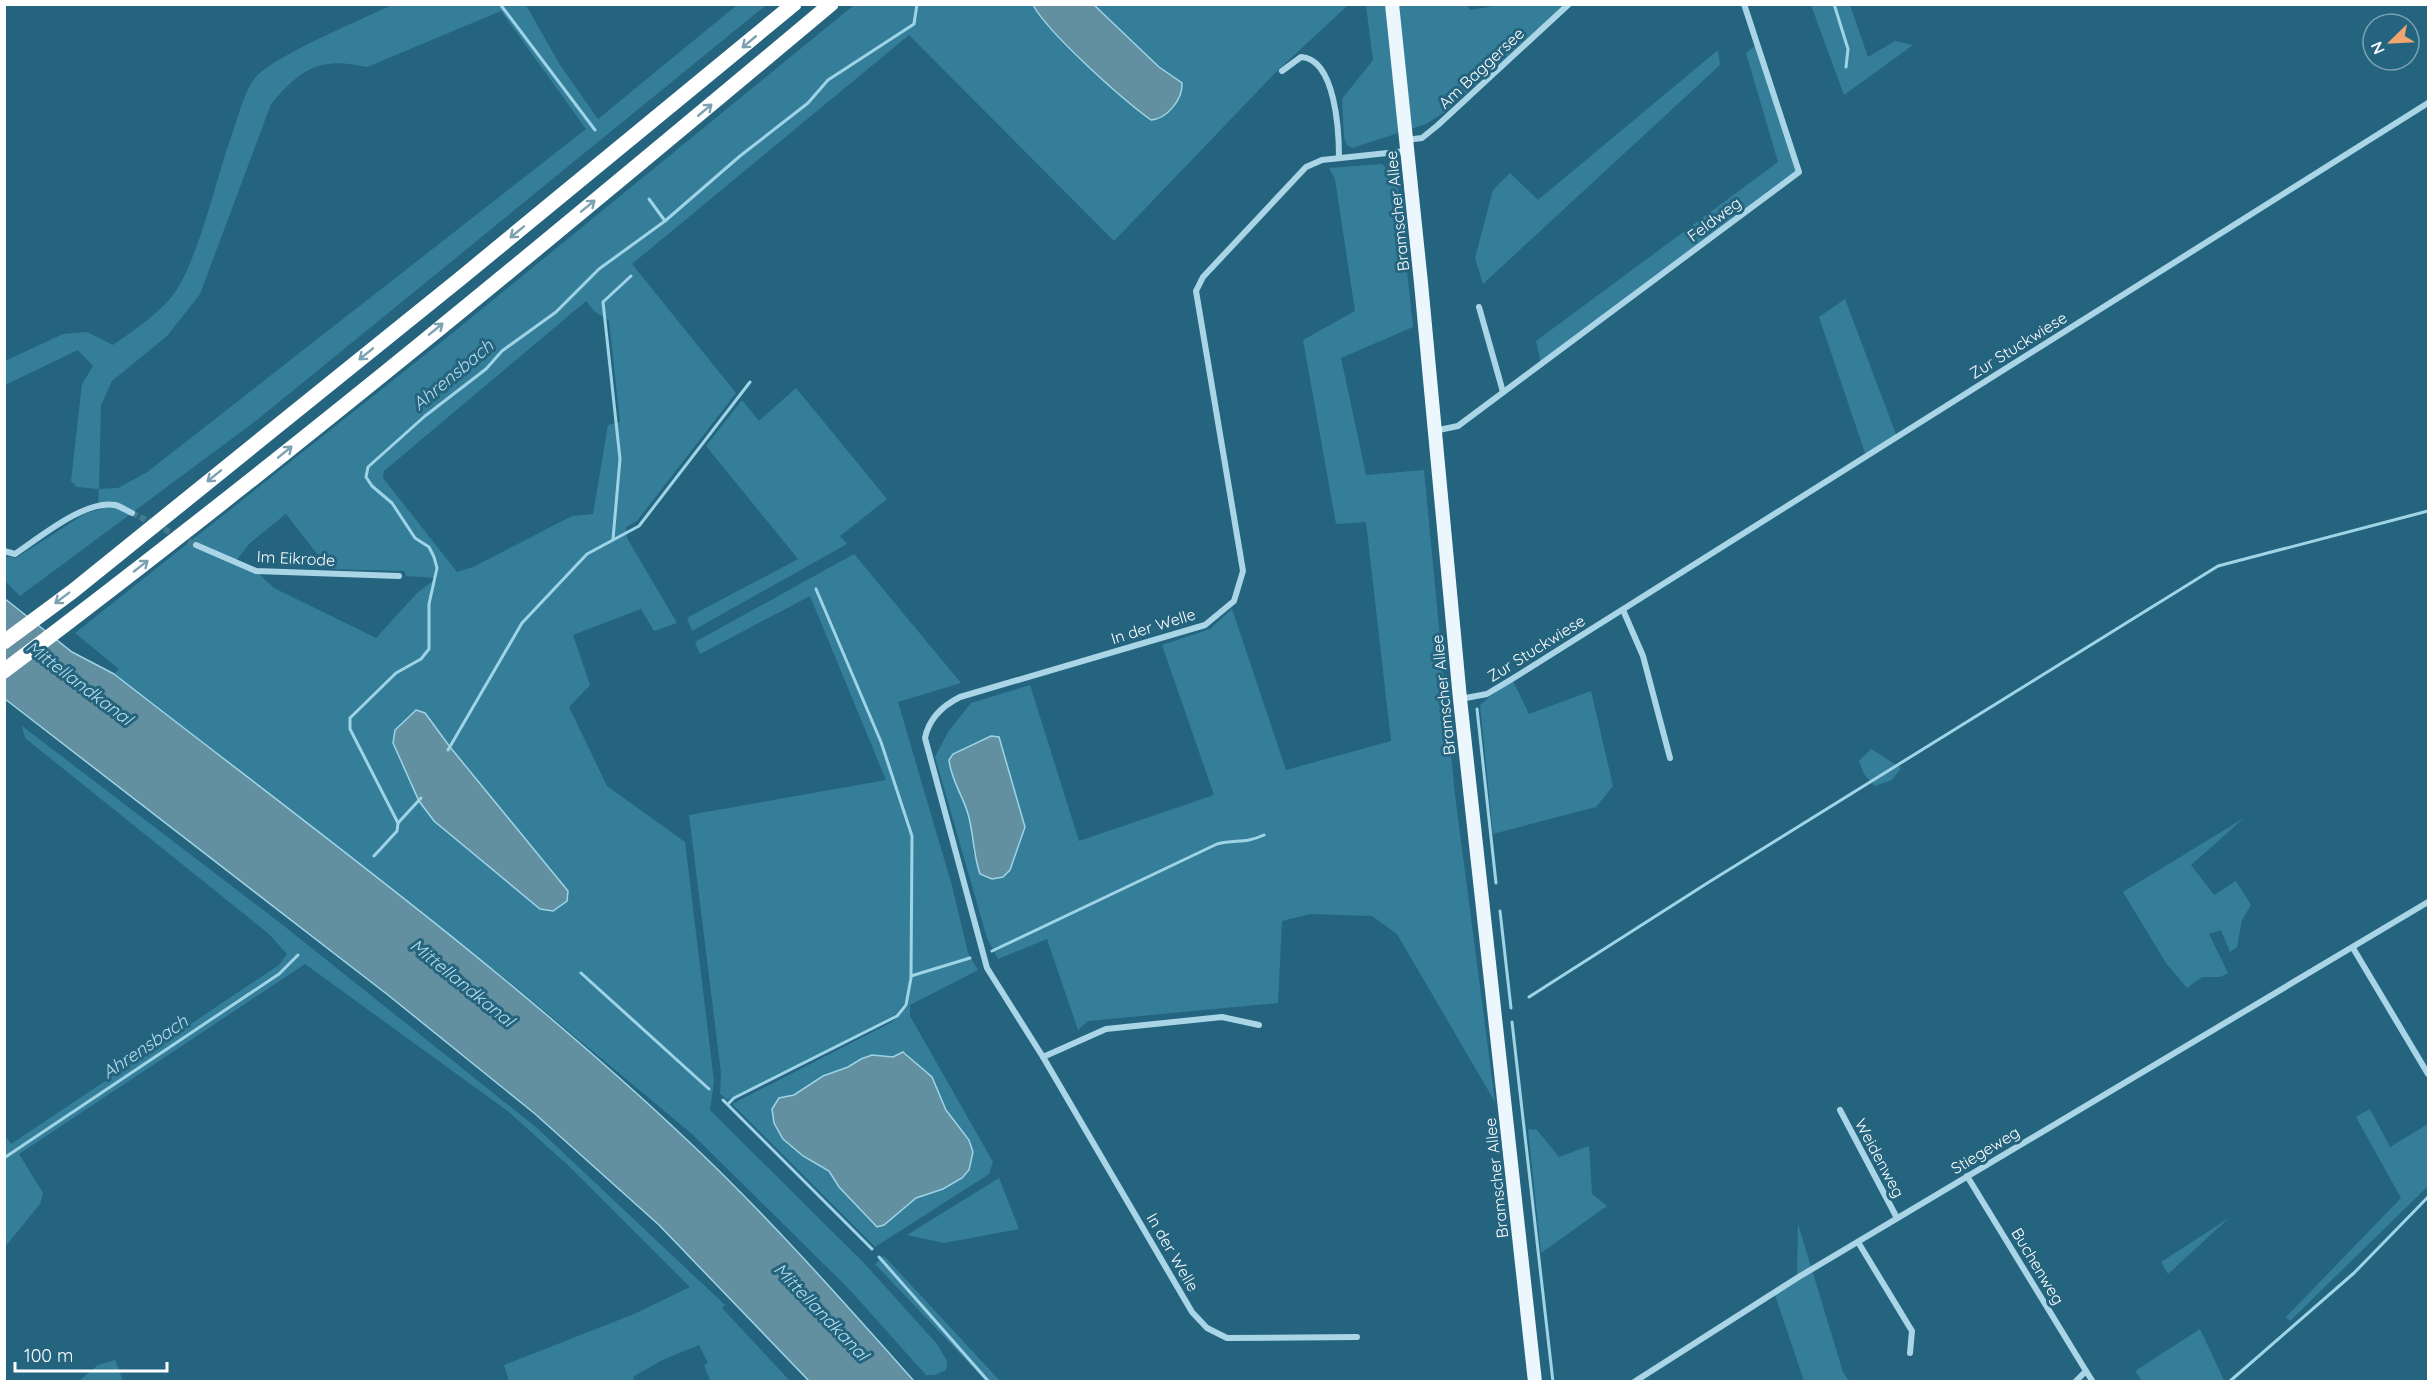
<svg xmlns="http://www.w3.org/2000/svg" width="2433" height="1386" font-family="Quicksand,sans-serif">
	<rect width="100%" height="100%" fill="#24647e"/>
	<g fill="#357e9a" fill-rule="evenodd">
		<path d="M392,5H526L560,65L598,119L737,5H766L257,420L20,596L5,581V556L16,558L86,513L102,509L98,505L99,489L77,487L71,481L82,384L93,366L78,350L5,385V361L63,334L87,332L113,345C133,331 154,317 170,299C197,267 216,179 231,137C238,118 243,94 255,78C273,56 363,19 392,5ZM501,11L586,129L146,473L118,488L99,489L101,405L112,381L167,336L200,294L271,104C301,69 319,56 367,67Z"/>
		<path d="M854,5H1033C1051,39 1114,88 1144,115L1157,120L1169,111L1177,79L1159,67L1094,5H1348L1275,73L1114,241L909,35L632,264L736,393L637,521L626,527L627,538L677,623L654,631L641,609L573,635L590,685L569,707L607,786L685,842L714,1081L710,1110L863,1262L937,1344L947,1361L946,1370L935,1375H926L849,1289L692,1134L512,984L114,674L119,669L75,633L455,331ZM586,301L595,312L609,320L620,422L608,425L593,514L572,516L473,567L457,572L383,478L384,471ZM286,514L329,569L404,571L406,576L437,578L417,593L376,638L274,588L256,571L234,563L250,543ZM425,713L450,747L540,909L434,821L419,801Z"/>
		<polygon points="1366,5 1467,5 1470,10 1501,5 1568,5 1443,113 1426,124 1352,148 1347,145 1344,138 1342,99 1373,60"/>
		<polygon points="1811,5 1850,5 1868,57 1895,41 1913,45 1844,95"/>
		<polygon points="1757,44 1799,172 1541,364 1536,341 1778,162 1746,53"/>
		<polygon points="1718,50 1720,65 1483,284 1475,258 1493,190 1510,173 1538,200"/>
		<path d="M1382,164L1395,177L1398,186L1413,327L1341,358L1366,475L1424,470L1455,795L1495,1102L1397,934L1372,916L1310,914L1282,921L1278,1003L1088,1021L1078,1030L1047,939L998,959L987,938L935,757L948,732L971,703L1030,685L1079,841L1214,795L1162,645L1210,629L1232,609L1286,770L1391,741L1366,522L1336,524L1303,340L1355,311L1335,179L1329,168ZM991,736L999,737L1025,827L973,854L974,837L953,754Z"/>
		<polygon points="1845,299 1897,437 1866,456 1819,317"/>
		<polygon points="796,388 887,499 840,536 847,544 692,631 687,618 798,559 706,446 742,400 759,421"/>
		<path d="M854,554L961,683L898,702L952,886L968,953L978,970L910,1005V1016L993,1162L989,1174L875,1247L732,1104L892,1022L909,1005L904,1004L895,1015L728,1100L720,1094L721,1073L689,815L886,780L810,596L700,654L695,642ZM903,1052L907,1053L939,1094L955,1124L969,1140L943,1189L916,1198L877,1227L839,1187L779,1098L794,1095L823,1076L848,1067L861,1059L872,1055L893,1057Z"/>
		<polygon points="1512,679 1529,714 1591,691 1613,786 1596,807 1493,834 1480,705"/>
		<polygon points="22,726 279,922 537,1128 725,1305 722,1308 790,1381 710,1381 704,1365 708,1363 699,1345 662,1360 633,1377 635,1381 509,1381 504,1365 634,1314 690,1287 573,1170 509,1112 305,964 19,1154 43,1193 40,1204 5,1247 5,1136 11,1144 279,965 287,954 269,934 25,738"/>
		<polygon points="1871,749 1901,768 1892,780 1875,786 1864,774 1859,761"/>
		<polygon points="2244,818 2191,865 2214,895 2236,881 2251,905 2242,920 2237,947 2230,952 2221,930 2209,934 2228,973 2220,977 2202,977 2187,988 2166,963 2123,892"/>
		<polygon points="2370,1109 2390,1147 2428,1124 2428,1186 2290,1321 2286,1317 2401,1198 2356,1117"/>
		<polygon points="1528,1129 1537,1130 1559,1157 1589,1146 1592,1194 1607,1206 1541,1253"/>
		<polygon points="999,1178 1019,1229 944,1243 907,1235"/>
		<polygon points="2229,1218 2168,1274 2161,1262"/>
		<polygon points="1798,1224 1843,1372 1849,1381 1804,1381 1774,1292 1797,1278"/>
		<polygon points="884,1256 1000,1381 986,1381 875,1264"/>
		<polygon points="2200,1329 2224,1380 2142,1381 2135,1371"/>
		<polygon points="115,1360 123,1381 79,1381 98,1365"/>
	</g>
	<g fill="#6290a1" stroke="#9ed4e6" stroke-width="1.5">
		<path d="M1033,5H1094L1159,67L1182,83C1183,99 1167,119 1151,120C1122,99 1049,34 1033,5Z"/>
		<path d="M4,598L72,652L114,674C308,825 507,970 686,1139C766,1214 841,1299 914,1381H809L659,1225L534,1113L388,995L5,699Z"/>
		<polygon points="416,710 425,713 450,747 568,891 567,901 553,911 540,909 434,821 419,801 393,743 395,730"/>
		<path d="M991,736L999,737L1025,827L1010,870L1003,877L992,879L980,874C973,854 974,835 968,814C963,796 951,780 949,760L953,754Z"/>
		<polygon points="903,1052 932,1077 946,1110 969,1140 973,1152 969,1170 962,1178 943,1189 916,1198 884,1225 877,1227 839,1187 829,1171 803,1156 783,1139 774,1123 772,1109 779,1098 794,1095 823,1076 848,1067 861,1059 872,1055 893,1057"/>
	</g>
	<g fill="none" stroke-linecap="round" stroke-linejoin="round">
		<g stroke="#9ed4e6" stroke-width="3">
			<polyline points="500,4 595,130"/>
			<polyline points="1834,4 1848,49 1846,67"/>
			<polyline points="649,199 665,221"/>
			<polyline points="613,539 620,459 603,302 631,276"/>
			<polyline points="1477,709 1496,883"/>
			<polyline points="448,750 522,623 587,554 639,526 750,382"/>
			<polyline points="398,823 421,798"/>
			<polyline points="374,856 397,831 398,823 350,729 350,718 396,673 421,659 429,649 429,604 437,568 434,557 429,547 415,538 392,503 372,486 366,477 368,467 425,416 486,369 502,351 556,312 599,269 665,221 740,156 808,103 828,80 914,24 917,4"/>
			<polyline points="1500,911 1511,1008"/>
			<path d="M992,951L1217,844C1236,839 1244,844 1264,835"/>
			<polyline points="581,973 709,1089"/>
			<polyline points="911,976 970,958"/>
			<polyline points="1529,997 1709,882 2218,566 2428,511"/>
			<polyline points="1512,1022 1553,1382"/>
			<polyline points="723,1100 872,1249"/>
			<polyline points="728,1104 734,1098 897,1016 906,1005 911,978 912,836 881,742 816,589"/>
			<polyline points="4,1158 279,974 298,955"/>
			<polyline points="879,1257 989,1382"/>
			<polyline points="2229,1382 2354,1273 2428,1197"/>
		</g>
		<polyline stroke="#457b91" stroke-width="6" stroke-dasharray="6 3" stroke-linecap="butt" points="132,513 196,545"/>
		<g stroke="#aad5e6" stroke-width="6">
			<path d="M1282,71L1301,57C1336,59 1339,133 1339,158"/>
			<polyline points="1406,140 1422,138 1438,125 1569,4"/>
			<polyline points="1479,307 1503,392"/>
			<polyline points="1434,431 1458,426 1799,172 1744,4"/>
			<polyline points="196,545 256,571 399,576"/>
			<path d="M4,551L15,554C39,538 86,499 115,505C120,506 127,511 132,513"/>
			<polyline points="1623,610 1643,656 1670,758"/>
			<polyline points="1460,699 1487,694 1512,679 2428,103"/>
			<polyline points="2353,948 2428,1074"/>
			<polyline points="1043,1057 1106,1029 1222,1017 1259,1025"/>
			<polyline points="1840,1110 1897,1218"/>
			<polyline points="1967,1176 2086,1371 2075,1382"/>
			<polyline points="1858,1242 1912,1331 1910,1353"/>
			<path d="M1357,1337L1227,1338L1207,1328L1192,1312L1043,1057L987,968L925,738C929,718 942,706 960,697L1205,625L1234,601L1243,571L1196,291L1203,277L1306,167L1322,160L1406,151"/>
			<polyline points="2086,1371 2093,1382"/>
			<polyline points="1634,1382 1797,1278 2428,902"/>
		</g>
		<polyline stroke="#ebf7fd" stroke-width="14" points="1392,4 1421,283 1460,699 1535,1382"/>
		<g stroke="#fff" stroke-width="15">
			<polyline points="4,642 73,591 461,278 794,4"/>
			<path d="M4,671C287,458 560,231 831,4"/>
		</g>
	</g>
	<defs><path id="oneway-shaft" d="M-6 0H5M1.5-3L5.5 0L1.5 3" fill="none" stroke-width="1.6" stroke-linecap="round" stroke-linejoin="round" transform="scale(1.5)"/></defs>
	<g stroke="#7ca2b2">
		<use href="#oneway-shaft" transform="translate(749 42) rotate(140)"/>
		<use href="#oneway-shaft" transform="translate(705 110) rotate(-40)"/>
		<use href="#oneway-shaft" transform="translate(588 206) rotate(-39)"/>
		<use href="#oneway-shaft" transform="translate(517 232) rotate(141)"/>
		<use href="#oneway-shaft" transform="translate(436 329) rotate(-39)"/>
		<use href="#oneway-shaft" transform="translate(366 354) rotate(141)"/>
		<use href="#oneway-shaft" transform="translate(285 452) rotate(-39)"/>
		<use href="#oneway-shaft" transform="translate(214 476) rotate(141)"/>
		<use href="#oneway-shaft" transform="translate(141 566) rotate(-38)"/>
		<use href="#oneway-shaft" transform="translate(62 598) rotate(143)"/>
	</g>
	<g text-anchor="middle" stroke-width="6" stroke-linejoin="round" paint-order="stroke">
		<g font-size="16" fill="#fff" stroke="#24647e">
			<text transform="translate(1481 68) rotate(-43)" y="6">Am Baggersee</text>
			<text transform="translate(1397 211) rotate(-96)" y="6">Bramscher Allee</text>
			<text transform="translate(1714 219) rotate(-37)" y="6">Feldweg</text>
			<text transform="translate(2018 345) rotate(-32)" y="6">Zur Stuckwiese</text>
			<text transform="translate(296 558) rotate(3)" y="6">Im Eikrode</text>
			<text transform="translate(1153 626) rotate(-17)" y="6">In der Welle</text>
			<text transform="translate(1536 648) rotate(-32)" y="6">Zur Stuckwiese</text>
			<text transform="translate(1443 695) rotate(-96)" y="6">Bramscher Allee</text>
			<text transform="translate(1985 1150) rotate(-31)" y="6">Stiegeweg</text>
			<text transform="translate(1880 1158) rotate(62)" y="6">Weidenweg</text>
			<text transform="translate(1496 1178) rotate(-96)" y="6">Bramscher Allee</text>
			<text transform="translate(1173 1252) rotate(60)" y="6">In der Welle</text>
			<text transform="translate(2038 1266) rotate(59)" y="6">Buchenweg</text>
		</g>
		<g font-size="18" font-style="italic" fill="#b5deed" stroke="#24647e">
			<text transform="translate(453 375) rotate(-40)" y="6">Ahrensbach</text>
			<text transform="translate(79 683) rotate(37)" y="6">Mittellandkanal</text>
			<text transform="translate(462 983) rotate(39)" y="6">Mittellandkanal</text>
			<text transform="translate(145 1047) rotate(-34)" y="6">Ahrensbach</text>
			<text transform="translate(821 1312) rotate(46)" y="6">Mittellandkanal</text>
		</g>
	</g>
	<rect width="2433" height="1386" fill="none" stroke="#ffffff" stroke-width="12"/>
	<g transform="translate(2391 42) rotate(246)"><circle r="28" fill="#24647e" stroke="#7ca2b2" stroke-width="1.5"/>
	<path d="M0-4.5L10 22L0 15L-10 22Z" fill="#f0a66e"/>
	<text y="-9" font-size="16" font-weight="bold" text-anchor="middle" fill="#ffffff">N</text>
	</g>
	<path d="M15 1362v9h152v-9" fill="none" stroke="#ffffff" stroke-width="3"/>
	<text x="24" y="1362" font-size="18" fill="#ffffff" stroke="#24647e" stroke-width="4.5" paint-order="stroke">100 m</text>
</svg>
